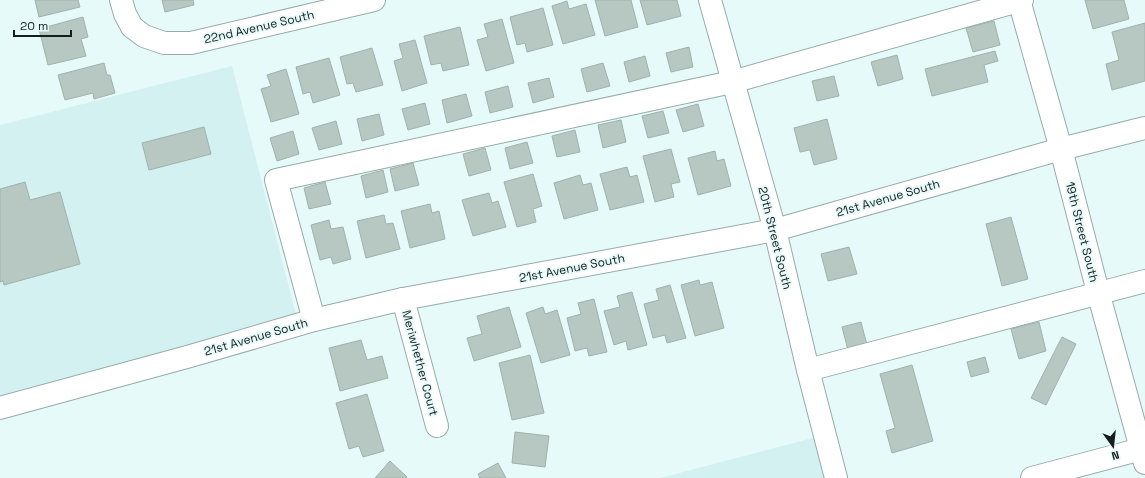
<svg xmlns="http://www.w3.org/2000/svg" width="1145" height="478" font-family="'Space Grotesk',sans-serif">
	<rect width="100%" height="100%" fill="#e6fafa"/>
	<g fill="#d3f1f1">
		<polygon points="232,66 299,326 0,408 0,125"/>
		<polygon points="824,435 836,478 660,478"/>
	</g>
	<g fill="#b6c8c1" stroke="#a0b2ab">
		<polygon points="35,0 78,0 80,7 39,17"/>
		<polygon points="162,0 193,0 194,5 165,12"/>
		<polygon points="595,0 631,0 638,27 605,36"/>
		<polygon points="640,0 677,0 681,16 647,25"/>
		<polygon points="1085,0 1124,0 1129,19 1093,29"/>
		<polygon points="567,1 569,9 586,4 595,35 563,44 552,6"/>
		<polygon points="543,8 553,45 527,52 525,43 517,45 510,17"/>
		<polygon points="83,17 88,37 81,39 86,56 48,65 39,29"/>
		<polygon points="502,19 514,63 486,71 477,40 488,37 484,24"/>
		<polygon points="994,21 1000,45 973,52 966,28"/>
		<polygon points="1145,23 1145,81 1112,90 1106,64 1119,60 1112,32"/>
		<polygon points="460,27 469,65 443,71 441,63 431,65 424,36"/>
		<polygon points="415,40 427,83 402,91 394,61 403,58 399,44"/>
		<polygon points="689,47 693,67 671,72 666,53"/>
		<polygon points="372,48 383,85 356,92 353,83 347,84 340,57"/>
		<polygon points="995,51 998,61 984,65 988,82 932,96 925,69"/>
		<polygon points="897,55 903,79 878,86 871,62"/>
		<polygon points="645,56 650,76 629,82 624,62"/>
		<polygon points="329,58 340,95 313,103 310,92 303,94 296,67"/>
		<polygon points="104,63 107,75 110,75 115,93 94,99 93,93 65,100 58,75"/>
		<polygon points="603,63 610,86 587,92 581,69"/>
		<polygon points="286,69 299,114 271,122 261,89 271,86 267,75"/>
		<polygon points="834,76 839,96 817,101 812,81"/>
		<polygon points="549,78 554,97 533,103 528,83"/>
		<polygon points="508,86 513,107 490,113 485,92"/>
		<polygon points="466,94 472,116 447,123 442,100"/>
		<polygon points="425,103 430,124 408,130 402,109"/>
		<polygon points="698,104 704,126 683,132 676,110"/>
		<polygon points="663,111 669,133 648,138 642,116"/>
		<polygon points="379,114 384,135 362,141 357,119"/>
		<polygon points="827,119 837,159 814,165 810,150 800,152 794,128"/>
		<polygon points="621,120 626,142 603,148 598,125"/>
		<polygon points="336,121 342,144 319,150 312,128"/>
		<polygon points="204,127 211,154 149,170 142,143"/>
		<polygon points="575,130 580,152 557,157 552,136"/>
		<polygon points="293,131 299,154 277,161 270,138"/>
		<polygon points="527,142 533,163 510,169 505,148"/>
		<polygon points="485,148 491,170 469,176 463,154"/>
		<polygon points="671,149 680,182 671,184 674,197 655,202 643,156"/>
		<polygon points="715,151 717,161 724,159 731,186 698,195 688,158"/>
		<polygon points="413,163 419,185 395,191 390,169"/>
		<polygon points="627,167 630,177 637,175 644,202 610,210 600,174"/>
		<polygon points="383,170 388,192 366,198 361,176"/>
		<polygon points="533,174 542,206 533,209 536,222 517,227 504,182"/>
		<polygon points="580,175 583,185 591,183 598,210 564,219 554,183"/>
		<polygon points="25,182 30,200 60,192 80,264 4,285 3,281 0,282 0,189"/>
		<polygon points="325,182 331,204 309,209 304,188"/>
		<polygon points="489,193 492,203 498,201 506,227 473,236 462,200"/>
		<polygon points="430,204 432,213 439,211 445,239 410,248 401,211"/>
		<polygon points="384,215 386,224 393,223 400,249 366,258 357,221"/>
		<polygon points="1011,217 1028,279 1002,286 986,224"/>
		<polygon points="329,220 331,229 343,227 351,259 333,264 331,257 320,260 311,225"/>
		<polygon points="849,247 857,274 828,281 821,254"/>
		<polygon points="699,280 700,285 712,282 724,328 695,336 681,285"/>
		<polygon points="670,285 686,338 667,343 665,335 653,338 644,304 659,300 656,289"/>
		<polygon points="632,292 647,345 628,350 626,341 614,345 604,311 620,307 617,296"/>
		<polygon points="594,299 607,352 589,356 587,348 575,351 567,318 581,314 578,303"/>
		<polygon points="509,307 521,347 474,361 467,338 482,334 477,316"/>
		<polygon points="543,307 545,314 557,310 570,355 541,363 526,313"/>
		<polygon points="861,322 867,345 848,350 842,327"/>
		<polygon points="1039,322 1046,351 1019,359 1011,329"/>
		<polygon points="1062,337 1076,344 1046,405 1031,398"/>
		<polygon points="361,340 367,360 382,356 388,378 340,391 329,348"/>
		<polygon points="530,355 544,413 512,420 499,363"/>
		<polygon points="985,357 989,372 971,377 967,362"/>
		<polygon points="912,365 933,441 892,453 886,431 895,428 880,374"/>
		<polygon points="367,394 384,451 363,457 359,446 349,449 336,403"/>
		<polygon points="515,432 549,436 545,467 512,463"/>
		<polygon points="390,461 407,477 406,478 375,478"/>
		<polygon points="498,463 506,478 480,478 478,474"/>
	</g>
	<g fill="none" stroke-linecap="round" stroke-linejoin="round">
		<defs>
			<g id="minor">
				<polyline points="121,0 125,14 132,27 144,36 164,43 191,43 374,0"/>
				<polyline points="710,0 775,230 808,370 836,478"/>
				<polyline points="1019,0 1061,149 1098,292 1145,463"/>
				<polyline points="403,299 437,426"/>
				<polyline points="314,320 276,180 732,82 1022,0"/>
				<polyline points="808,370 1145,281"/>
				<polyline points="0,408 187,357 314,320 403,299 775,230 1061,149 1145,128"/>
				<polyline points="1032,478 1145,448"/>
			</g>
		</defs>
		<use href="#minor" stroke="#97abab" stroke-width="24"/>
		<use href="#minor" stroke="#fff" stroke-width="22"/>
	</g>
	<g text-anchor="middle" stroke-width="3.5" stroke-linejoin="round" paint-order="stroke">
		<g font-size="12" fill="#161d1d" stroke="#e6fafa">
			<text transform="translate(259 27) rotate(-13)" y="4">22nd Avenue South</text>
			<text transform="translate(888 198) rotate(-16)" y="4">21st Avenue South</text>
			<text transform="translate(1082 232) rotate(76)" y="4">19th Street South</text>
			<text transform="translate(775 238) rotate(76)" y="4">20th Street South</text>
			<text transform="translate(572 268) rotate(-11)" y="4">21st Avenue South</text>
			<text transform="translate(256 337) rotate(-16)" y="4">21st Avenue South</text>
			<text transform="translate(420 363) rotate(75)" y="4">Meriwhether Court</text>
		</g>
	</g>
	<g transform="translate(1113 446) rotate(165)" stroke="#e6fafa" stroke-width="3" paint-order="stroke">
	<path d="M0-3L7 15L0 10L-7 15Z" fill="#161d1d"/>
	<text y="-6" font-size="11" font-weight="bold" text-anchor="middle" fill="#161d1d">N</text>
	</g>
	<path d="M14 30v6h57v-6" fill="none" stroke="#161d1d" stroke-width="2"/>
	<text x="20" y="30" font-size="12" fill="#161d1d" stroke="#e6fafa" stroke-width="3" paint-order="stroke">20 m</text>
</svg>
